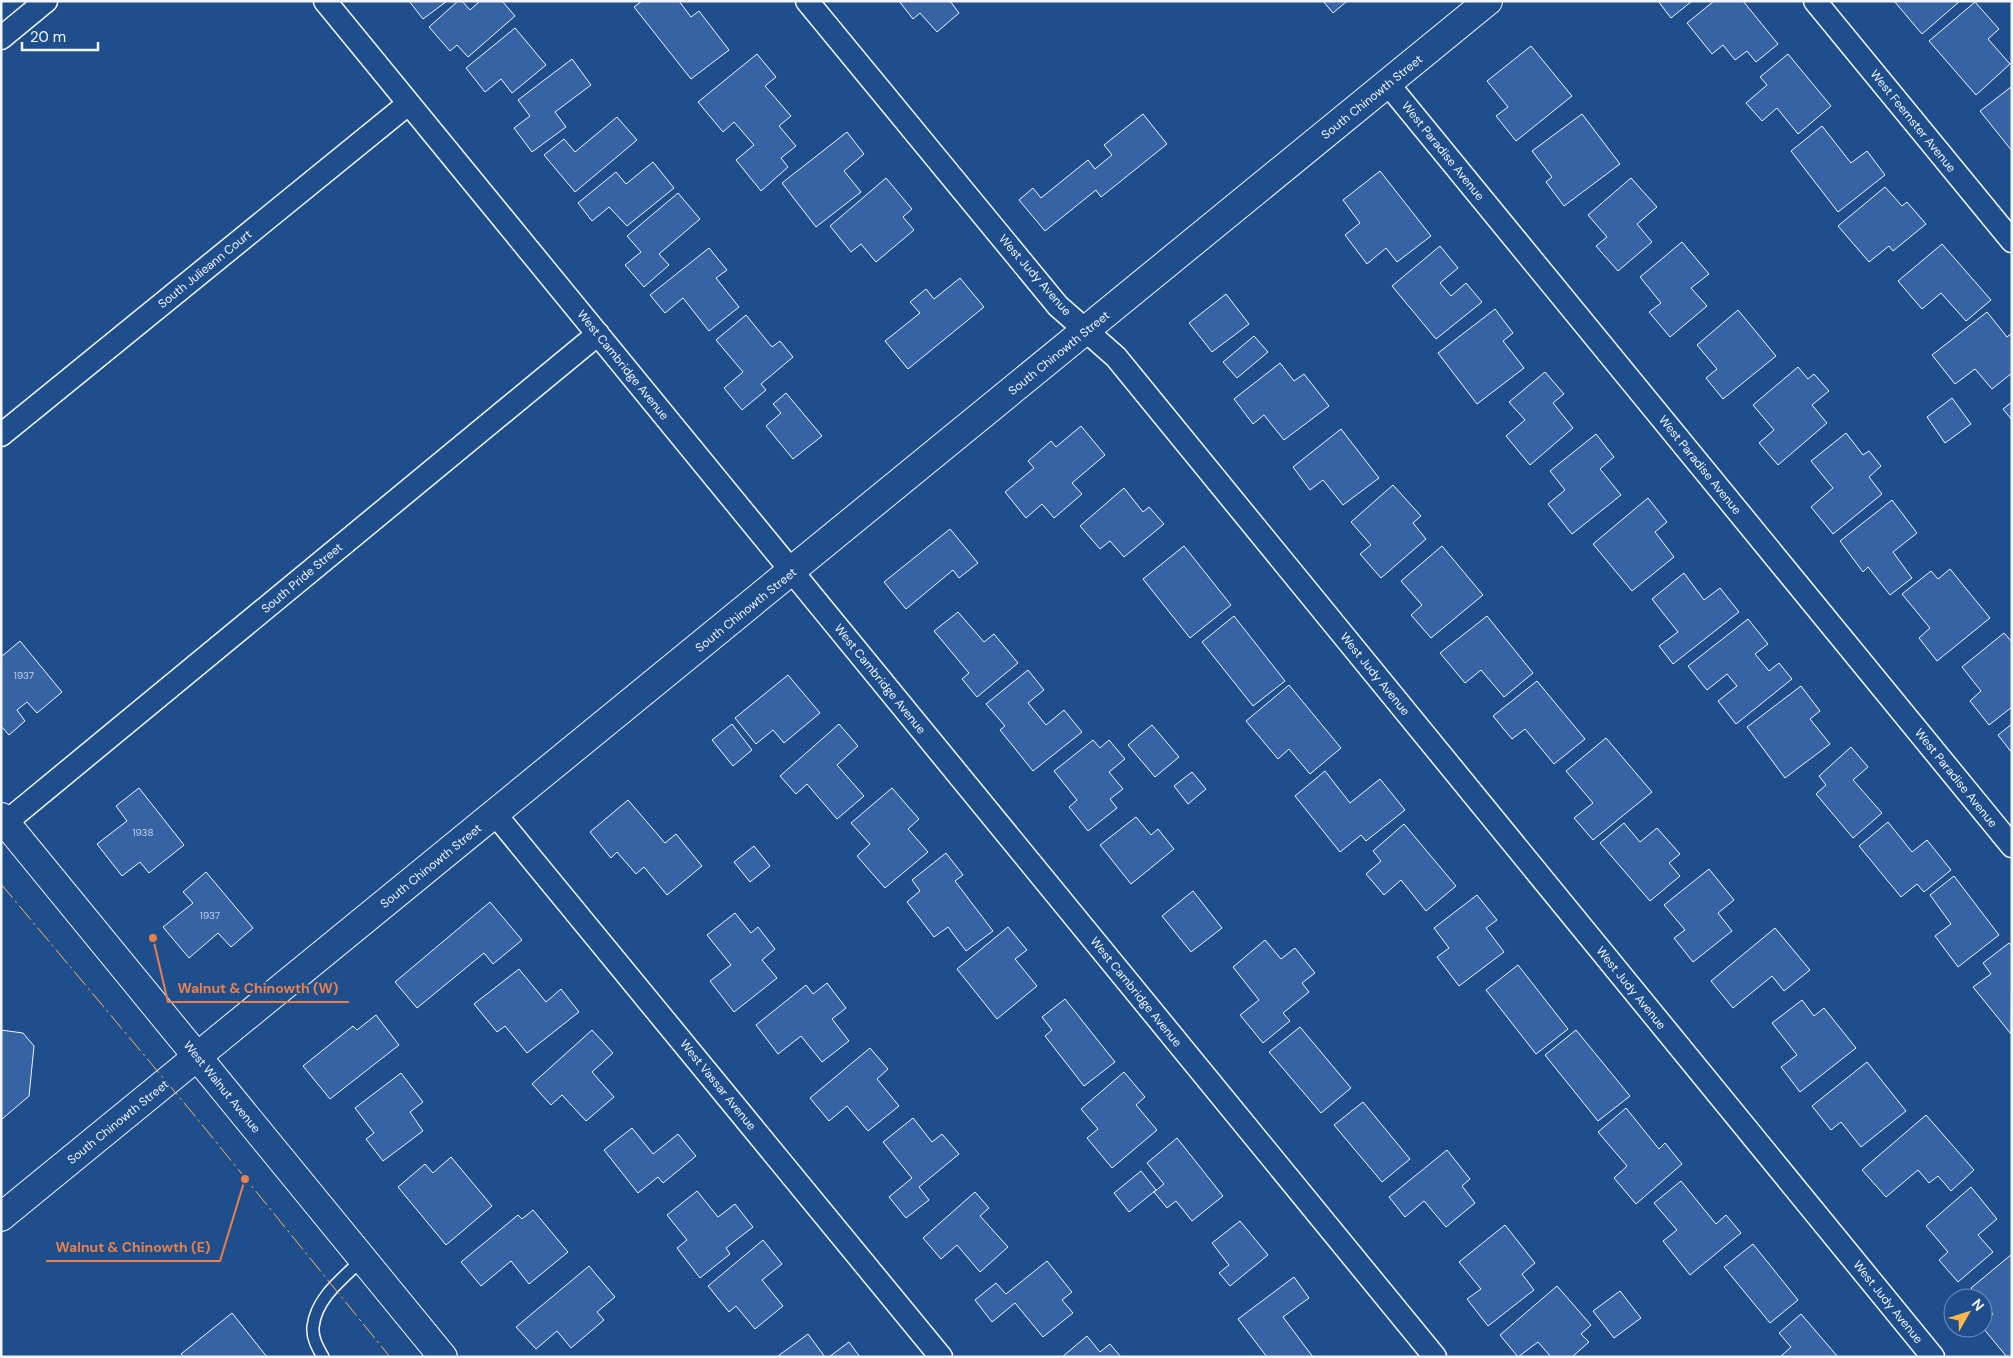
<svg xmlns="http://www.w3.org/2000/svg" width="2013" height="1358" font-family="'DM Sans',sans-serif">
	<rect width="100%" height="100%" fill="#1f4e8c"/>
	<g fill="#3563a3" stroke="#f2f6ff">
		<polygon points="409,1 447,1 423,19"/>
		<polygon points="458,1 462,1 470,10 480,1 502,1 515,16 468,57 457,45 450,51 429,27"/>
		<polygon points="642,1 679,1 691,17 699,11 729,50 691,79 634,7"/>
		<polygon points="899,1 950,1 959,13 937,32 920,13 913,19"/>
		<polygon points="1323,1 1347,1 1333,13"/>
		<polygon points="1658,1 1692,1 1671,18"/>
		<polygon points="1714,1 1743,1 1778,44 1756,62 1747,51 1735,60 1723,45 1712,54 1687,23"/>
		<polygon points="1894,1 1960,1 1922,34"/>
		<polygon points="1975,2 1999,29 1988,39 2010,64 1976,95 1929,41"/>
		<polygon points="515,28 546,65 512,93 501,79 485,92 466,68"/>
		<polygon points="1531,46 1572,96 1516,141 1496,116 1508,107 1487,81"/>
		<polygon points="757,54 776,77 765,86 791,116 779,126 796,146 781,158 788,167 761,191 736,160 754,145 734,122 723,132 698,102"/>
		<polygon points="1788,54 1831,106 1798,134 1777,108 1762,121 1746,103 1767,85 1760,77"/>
		<polygon points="572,59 591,85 555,112 566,127 532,152 514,128 530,116 518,100"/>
		<polygon points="2011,87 2012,88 2012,151 1980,111"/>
		<polygon points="1143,114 1167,144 1101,197 1096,190 1045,231 1019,200 1033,188 1041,198 1088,160 1095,169 1112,155 1104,145"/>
		<polygon points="1582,114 1620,164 1564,206 1546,182 1552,177 1532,151"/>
		<polygon points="617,117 637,140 575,192 544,155 564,139 575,152"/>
		<polygon points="1822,126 1851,163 1867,151 1885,175 1838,212 1791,151"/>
		<polygon points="847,132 864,154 844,171 861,192 816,227 782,183"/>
		<polygon points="653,162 674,188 627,226 609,207 592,221 578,203 616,172 626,184"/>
		<polygon points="1380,171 1431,236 1397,262 1386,248 1367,264 1345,235 1360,223 1343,200"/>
		<polygon points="886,178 912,209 903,217 914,230 876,262 861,244 851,252 830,226"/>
		<polygon points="1631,178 1657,207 1637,224 1652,242 1618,271 1596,246 1607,237 1588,215"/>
		<polygon points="1885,187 1902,206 1907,202 1926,224 1893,251 1889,246 1869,262 1838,226"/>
		<polygon points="678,193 700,219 659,254 669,265 644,287 625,265 641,252 627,236"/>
		<polygon points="1682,242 1709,274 1691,288 1707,306 1670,337 1649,312 1661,303 1640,277"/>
		<polygon points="1942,244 1991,300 1966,321 1941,293 1922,309 1898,281"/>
		<polygon points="1440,246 1458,268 1440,283 1451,296 1466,283 1482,302 1436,339 1392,286"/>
		<polygon points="709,248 727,270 716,278 739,307 709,331 683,298 665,313 650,295"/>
		<polygon points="960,278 984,307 908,369 885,341 920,313 910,302 926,289 934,299"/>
		<polygon points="1226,294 1249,324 1212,352 1189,323"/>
		<polygon points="1495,309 1513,333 1503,341 1524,368 1477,404 1438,353"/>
		<polygon points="1738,310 1776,356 1723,399 1706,378 1717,369 1697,345"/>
		<polygon points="1987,312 2007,337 2012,333 2012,373 1992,389 1975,369 1955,384 1932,355"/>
		<polygon points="746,315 772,347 780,341 793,357 761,384 766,390 742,410 724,388 743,372 716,340"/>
		<polygon points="1254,336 1268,352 1237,378 1223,362"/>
		<polygon points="1280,363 1294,381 1304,374 1329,406 1284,440 1264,415 1253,424 1234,399"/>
		<polygon points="1798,367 1808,379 1814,374 1829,391 1812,405 1827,423 1778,465 1759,443 1774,430 1753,405"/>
		<polygon points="1545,372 1564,394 1553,403 1573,428 1530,465 1506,436 1525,420 1509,402"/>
		<polygon points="786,393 822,436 793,459 766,426 781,413 773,404"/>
		<polygon points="1952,398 1971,424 1945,443 1927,417"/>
		<polygon points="2012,402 2012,420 2003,409"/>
		<polygon points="1081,426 1105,455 1072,483 1082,494 1054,518 1042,504 1026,518 1005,492 1034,468 1028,461 1051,441 1056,447"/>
		<polygon points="1341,429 1379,478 1343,505 1323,480 1310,490 1293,467"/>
		<polygon points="1846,433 1863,455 1869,451 1881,466 1869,477 1882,494 1833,534 1811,507 1833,488 1811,461"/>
		<polygon points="1596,434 1614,457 1600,469 1621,495 1572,534 1548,504 1565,490 1550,471"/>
		<polygon points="1393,485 1421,516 1413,523 1426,539 1381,578 1360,554 1371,545 1351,522"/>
		<polygon points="1124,488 1143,512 1149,507 1164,524 1124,557 1110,541 1100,549 1080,526"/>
		<polygon points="1648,498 1667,522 1655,532 1674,557 1632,591 1593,544"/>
		<polygon points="1892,500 1917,533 1893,552 1912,578 1890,595 1868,567 1863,572 1840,541"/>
		<polygon points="950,529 978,563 959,578 953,570 906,609 884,582"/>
		<polygon points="1184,546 1231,605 1190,638 1143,579"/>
		<polygon points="1442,546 1483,595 1431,638 1411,615 1422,605 1401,581"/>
		<polygon points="1950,569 1990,618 1937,661 1919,638 1930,628 1902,594 1931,571 1938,579"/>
		<polygon points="1684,573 1704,600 1720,588 1739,612 1673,664 1659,646 1678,632 1652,599"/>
		<polygon points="958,612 984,642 994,634 1018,663 977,697 962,679 969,673 934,631"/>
		<polygon points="1234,616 1285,681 1253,706 1202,642"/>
		<polygon points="1487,616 1533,673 1504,697 1481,670 1465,683 1440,653"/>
		<polygon points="1748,619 1768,644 1755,654 1769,671 1779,663 1792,679 1736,724 1718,701 1737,686 1727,674 1707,690 1688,666"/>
		<polygon points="2004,633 2012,642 2012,707 1989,725 1970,701 1981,691 1962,667"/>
		<polygon points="20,641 62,692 37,713 27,702 17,710 25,721 9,735 1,726 1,657"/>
		<polygon points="1028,670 1044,690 1028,703 1046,725 1064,710 1082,732 1033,771 1000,730 1005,726 986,704"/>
		<polygon points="788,675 820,713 784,743 773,730 756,744 735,718"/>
		<polygon points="1537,681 1585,739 1554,764 1525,729 1512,739 1493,716"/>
		<polygon points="1289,685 1341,748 1310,774 1289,749 1278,759 1246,721"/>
		<polygon points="1801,686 1820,711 1810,719 1830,744 1785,778 1747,727"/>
		<polygon points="732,724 752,750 733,766 712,740"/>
		<polygon points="839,724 858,746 837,765 864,796 837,819 807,784 796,794 780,776"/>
		<polygon points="2012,724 2012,753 1998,735"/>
		<polygon points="1152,725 1179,757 1155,777 1128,745"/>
		<polygon points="1606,738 1652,792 1593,840 1574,818 1593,803 1566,771"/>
		<polygon points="1093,740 1100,748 1109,740 1125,759 1109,772 1123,789 1110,799 1117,808 1088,831 1069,807 1077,800 1054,771"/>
		<polygon points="1851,747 1868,767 1853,780 1882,813 1853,838 1816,794 1826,785 1819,776"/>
		<polygon points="1325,771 1350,803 1380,779 1405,810 1366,841 1361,835 1340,852 1295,796"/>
		<polygon points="1192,772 1206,789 1188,804 1174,786"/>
		<polygon points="139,788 184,845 149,873 140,862 122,876 97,844 127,821 116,806"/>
		<polygon points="892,788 919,819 908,829 928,852 885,888 857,856 870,844 851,823"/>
		<polygon points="628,800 665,843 676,834 702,866 667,895 644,867 636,874 617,852 611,858 590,832"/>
		<polygon points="1136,817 1151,835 1158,829 1174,849 1131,884 1100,845"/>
		<polygon points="1888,822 1912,852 1927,840 1951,870 1924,892 1917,884 1901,897 1859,846"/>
		<polygon points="1624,823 1640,842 1657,828 1680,854 1669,863 1680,876 1650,901 1600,843"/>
		<polygon points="1404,824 1456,886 1426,911 1401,880 1384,895 1366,874 1381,861 1373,851"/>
		<polygon points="754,846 770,866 750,882 734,862"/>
		<polygon points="946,853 963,875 955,881 993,931 966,951 948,927 934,937 907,902 920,891 912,880"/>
		<polygon points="1709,869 1734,900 1718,913 1732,931 1693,962 1674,938 1685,930 1664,905"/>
		<polygon points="206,872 253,928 231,947 218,933 189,958 163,927 193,903 183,892"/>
		<polygon points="1954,876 1999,935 1958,967 1935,936 1951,924 1930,895"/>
		<polygon points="1193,891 1222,928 1191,952 1162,916"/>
		<polygon points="1477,895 1497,920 1486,928 1504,952 1459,986 1437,957 1449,948 1434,928"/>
		<polygon points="490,902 522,940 493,964 484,953 417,1008 395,982"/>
		<polygon points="735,913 751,933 758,927 775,949 762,960 777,978 734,1012 710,981 731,965 707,935"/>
		<polygon points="1008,927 1027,950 1015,959 1037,986 997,1019 957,969"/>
		<polygon points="1775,928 1810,970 1784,991 1772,976 1733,1008 1711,981"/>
		<polygon points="1265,940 1281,959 1295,948 1315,973 1302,983 1309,992 1283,1013 1290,1021 1263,1043 1240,1015 1259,1000 1233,967"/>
		<polygon points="2009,943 2012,946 2011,1034 1973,987 1991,974 1983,963"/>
		<polygon points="1518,965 1568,1029 1536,1054 1486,990"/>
		<polygon points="519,969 546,1002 561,989 579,1012 527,1053 505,1026 497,1032 474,1004"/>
		<polygon points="827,983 846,1008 832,1019 849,1041 822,1062 801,1036 778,1054 756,1025 806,985 813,994"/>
		<polygon points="1065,999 1115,1062 1084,1086 1045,1036 1052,1030 1042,1017"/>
		<polygon points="1802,1000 1814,1016 1824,1008 1856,1048 1800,1092 1781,1067 1797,1055 1772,1023"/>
		<polygon points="376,1015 399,1045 330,1099 303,1066 353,1026 357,1030"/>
		<polygon points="1300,1027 1351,1088 1321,1113 1269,1052"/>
		<polygon points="1,1030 23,1033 34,1046 29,1096 1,1120"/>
		<polygon points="592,1030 613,1053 592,1072 614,1097 586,1121 562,1095 551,1105 532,1084"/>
		<polygon points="1576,1030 1630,1096 1598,1121 1545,1055"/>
		<polygon points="870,1048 888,1069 877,1079 899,1106 868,1131 847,1106 829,1121 810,1098"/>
		<polygon points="1867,1062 1906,1111 1861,1147 1841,1122 1831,1130 1812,1106"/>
		<polygon points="1124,1072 1145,1097 1136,1105 1157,1130 1112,1168 1087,1138 1098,1129 1081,1109"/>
		<polygon points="401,1073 423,1102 410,1112 423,1131 383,1161 366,1139 374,1133 355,1108"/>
		<polygon points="1363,1102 1410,1159 1382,1182 1334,1125"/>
		<polygon points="1626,1108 1659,1149 1665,1143 1682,1164 1636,1204 1614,1178 1627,1166 1598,1132"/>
		<polygon points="1926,1115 1974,1170 1951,1191 1938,1176 1929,1183 1918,1170 1886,1197 1862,1170"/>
		<polygon points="913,1118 932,1142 942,1134 959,1154 919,1187 929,1200 906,1218 889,1197 912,1178 883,1142"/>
		<polygon points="632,1128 653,1154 678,1134 696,1156 663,1183 658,1177 638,1193 604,1150"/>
		<polygon points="1177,1138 1223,1196 1192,1221 1176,1201 1167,1208 1154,1192 1164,1184 1147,1163"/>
		<polygon points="1447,1150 1470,1179 1462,1186 1475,1203 1446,1227 1424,1201 1405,1217 1389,1197"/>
		<polygon points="451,1157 492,1206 446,1245 398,1187 425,1164 433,1173"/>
		<polygon points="1141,1171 1156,1190 1129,1212 1114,1193"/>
		<polygon points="1681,1181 1716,1224 1726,1215 1741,1233 1690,1275 1663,1241 1677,1230 1654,1203"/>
		<polygon points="1971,1187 1997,1219 1978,1235 1993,1252 1958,1282 1939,1260 1948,1252 1926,1226"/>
		<polygon points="697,1191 718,1217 735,1204 753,1227 726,1248 730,1254 700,1278 677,1248 687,1240 667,1215"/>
		<polygon points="975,1192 989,1208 980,1216 1008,1247 980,1272 957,1245 941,1259 923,1238"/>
		<polygon points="533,1210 568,1252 529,1284 511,1261 481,1286 461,1262 518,1215 522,1219"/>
		<polygon points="1240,1221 1268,1255 1230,1286 1219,1273 1229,1265 1212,1243"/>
		<polygon points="1505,1225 1535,1263 1522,1274 1534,1290 1488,1326 1467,1299 1481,1289 1459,1262"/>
		<polygon points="763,1240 782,1264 762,1280 783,1306 755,1329 736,1306 729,1312 708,1286"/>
		<polygon points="1753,1244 1798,1300 1770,1323 1724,1267"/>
		<polygon points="2012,1254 2012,1357 2007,1357 1983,1328 1983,1322 1993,1314 1983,1302 1983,1298 1980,1298 1971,1288"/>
		<polygon points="1047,1261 1072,1292 1062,1300 1073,1313 1043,1337 1015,1303 992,1322 975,1300 996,1283 1006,1294"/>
		<polygon points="589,1266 615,1297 597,1312 604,1320 571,1348 557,1331 536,1349 516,1327"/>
		<polygon points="1294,1277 1309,1298 1283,1317 1313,1357 1267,1357 1238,1319"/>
		<polygon points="1557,1286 1591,1325 1581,1334 1589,1342 1572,1357 1551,1357 1538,1342 1518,1357 1500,1335"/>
		<polygon points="1620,1291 1641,1318 1614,1338 1593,1311"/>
		<polygon points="232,1313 267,1357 184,1357 181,1354"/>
		<polygon points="1801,1314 1838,1357 1780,1357 1791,1347 1779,1333"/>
		<polygon points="808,1334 825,1357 779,1357 778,1356"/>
		<polygon points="1087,1336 1100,1352 1110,1344 1121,1357 1062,1357"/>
		<polygon points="849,1342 860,1357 829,1357"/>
	</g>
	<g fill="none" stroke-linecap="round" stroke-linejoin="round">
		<defs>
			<path id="service" d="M323,1357C318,1348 312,1338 313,1327C316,1298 343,1278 363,1259"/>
			<g id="minor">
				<polyline points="325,1 1435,1357"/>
				<polyline points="807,1 1058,306 1116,357 1933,1357"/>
				<polyline points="1815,1 2012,241"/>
				<polyline points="1,38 46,1"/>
				<polyline points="1388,84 2012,846"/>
				<polyline points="1,435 408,104"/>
				<polyline points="495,814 941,1357"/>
				<polyline points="5,823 598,334"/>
			</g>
			<polyline id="tertiary" points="1,1217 1488,1"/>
			<polyline id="secondary" points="1,817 443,1357"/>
		</defs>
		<use href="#service" stroke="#f2f6ff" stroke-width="14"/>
		<use href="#minor" stroke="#f2f6ff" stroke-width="25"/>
		<use href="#tertiary" stroke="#f2f6ff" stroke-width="30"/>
		<use href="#secondary" stroke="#f2f6ff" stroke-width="30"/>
		<use href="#service" stroke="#1f4e8c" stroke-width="11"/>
		<use href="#minor" stroke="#1f4e8c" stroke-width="22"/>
		<use href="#tertiary" stroke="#1f4e8c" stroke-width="28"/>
		<use href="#secondary" stroke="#1f4e8c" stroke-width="28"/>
		<polyline stroke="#ffb74d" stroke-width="1" stroke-dasharray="18 4 2.5 4" stroke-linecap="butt" points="1,884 195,1116 390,1357"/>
	</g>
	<g text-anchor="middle" stroke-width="4" stroke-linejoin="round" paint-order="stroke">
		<g font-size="10" fill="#c3d1e8">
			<text x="24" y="679">1937</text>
			<text x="143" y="836">1938</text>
			<text x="210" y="919">1937</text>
		</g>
		<g font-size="12" fill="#f2f6ff" stroke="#1f4e8c">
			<text transform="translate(1372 97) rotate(-39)" y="4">South Chinowth Street</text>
			<text transform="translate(1913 121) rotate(51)" y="4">West Feemster Avenue</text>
			<text transform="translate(1443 151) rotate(51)" y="4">West Paradise Avenue</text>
			<text transform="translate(205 269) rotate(-39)" y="4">South Julieann Court</text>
			<text transform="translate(1035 275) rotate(49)" y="4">West Judy Avenue</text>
			<text transform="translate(1059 353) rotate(-39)" y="4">South Chinowth Street</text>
			<text transform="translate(623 365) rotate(51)" y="4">West Cambridge Avenue</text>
			<text transform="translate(1700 465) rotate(51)" y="4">West Paradise Avenue</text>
			<text transform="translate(302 578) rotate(-40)" y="4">South Pride Street</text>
			<text transform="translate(746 610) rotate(-39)" y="4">South Chinowth Street</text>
			<text transform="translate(1375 674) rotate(51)" y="4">West Judy Avenue</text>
			<text transform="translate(880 679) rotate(51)" y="4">West Cambridge Avenue</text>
			<text transform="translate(1956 778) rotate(51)" y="4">West Paradise Avenue</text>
			<text transform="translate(431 866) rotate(-39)" y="4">South Chinowth Street</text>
			<text transform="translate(1631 988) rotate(51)" y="4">West Judy Avenue</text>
			<text transform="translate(1136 992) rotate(51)" y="4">West Cambridge Avenue</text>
			<text transform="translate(718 1085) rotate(51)" y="4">West Vassar Avenue</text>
			<text transform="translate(222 1087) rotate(51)" y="4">West Walnut Avenue</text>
			<text transform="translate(118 1122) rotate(-39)" y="4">South Chinowth Street</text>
			<text transform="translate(1888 1302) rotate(51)" y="4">West Judy Avenue</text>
		</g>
	</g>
	<path fill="none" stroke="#ea8049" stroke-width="2" d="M153 938L168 1002H349M245 1179L220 1261H46"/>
	<g fill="#ea8049" stroke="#1f4e8c" stroke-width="2">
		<circle cx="153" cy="938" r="5"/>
		<circle cx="245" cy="1179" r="5"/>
	</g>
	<g font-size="14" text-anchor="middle" font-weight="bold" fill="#ea8049" stroke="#1f4e8c" stroke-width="4" stroke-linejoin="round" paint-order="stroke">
		<text x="258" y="993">Walnut &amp; Chinowth (W)</text>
		<text x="133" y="1252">Walnut &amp; Chinowth (E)</text>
	</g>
	<rect width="2013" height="1358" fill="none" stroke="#f2f6ff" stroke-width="5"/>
	<g transform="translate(1968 1313) rotate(51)"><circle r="24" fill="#1f4e8c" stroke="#7391ba"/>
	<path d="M0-4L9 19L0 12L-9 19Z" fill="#ffb74d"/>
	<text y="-8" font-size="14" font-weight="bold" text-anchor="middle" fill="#f2f6ff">N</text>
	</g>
	<path d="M22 42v8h76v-8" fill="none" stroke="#f2f6ff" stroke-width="2.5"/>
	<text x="30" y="42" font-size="15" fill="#f2f6ff" stroke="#1f4e8c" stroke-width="4" paint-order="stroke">20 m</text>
</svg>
